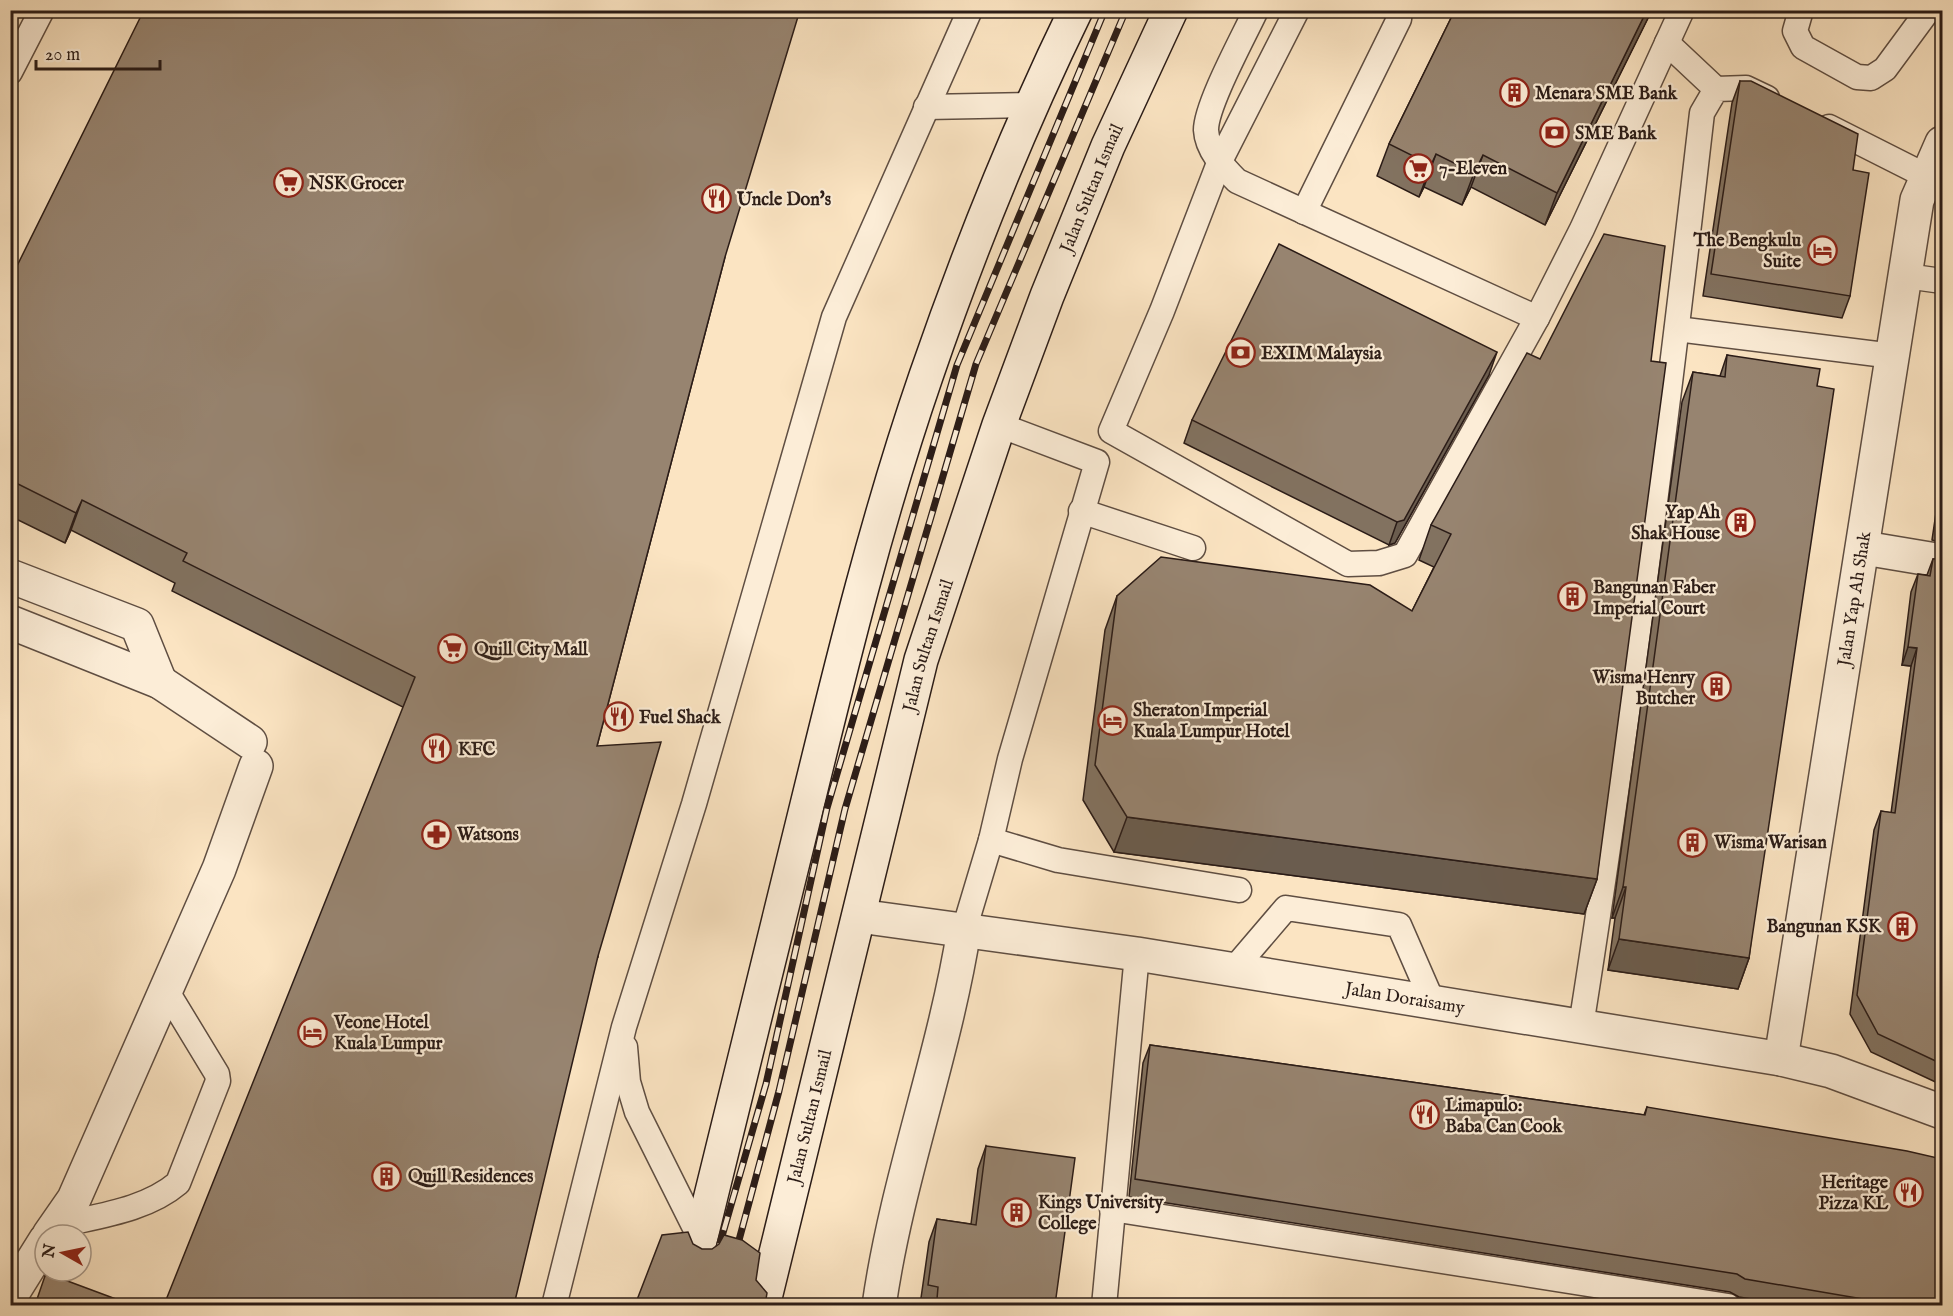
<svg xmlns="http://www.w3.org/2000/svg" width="1953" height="1316" font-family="'IM FELL English',serif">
	<rect width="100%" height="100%" fill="#fbe4c2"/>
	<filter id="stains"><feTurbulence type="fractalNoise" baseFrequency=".00333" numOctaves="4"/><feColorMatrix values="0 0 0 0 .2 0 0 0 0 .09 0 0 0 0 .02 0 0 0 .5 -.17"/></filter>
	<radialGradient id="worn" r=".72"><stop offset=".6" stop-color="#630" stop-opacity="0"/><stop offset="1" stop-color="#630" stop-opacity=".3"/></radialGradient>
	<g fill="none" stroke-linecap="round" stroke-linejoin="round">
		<defs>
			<g id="lane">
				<path d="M1256,10C1244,36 1206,105 1206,130C1207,150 1224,168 1237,181L1537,318"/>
				<polyline points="1297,10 1219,163 1162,311 1111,431 1348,564 1379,563 1405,555 1537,318 1582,229 1682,10"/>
				<polyline points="1801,10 1795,31 1803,47 1857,77 1871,78 1885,69 1927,12"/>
				<polyline points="1667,43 1716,89"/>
				<polyline points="10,72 42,10"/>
				<polyline points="926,107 1030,105"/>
				<polyline points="1829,127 1926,176"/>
				<polyline points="1304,212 1399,19 1400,10"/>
				<polyline points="1906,276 1942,281"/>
				<polyline points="1677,329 1893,356"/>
				<polyline points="1081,511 1193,548"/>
				<polyline points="991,840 1058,860 1239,890"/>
				<polyline points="964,930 991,840 1010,759 1097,462 999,425"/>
				<polyline points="1233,970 1286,908 1399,925 1433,1003"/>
				<path d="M1581,1026C1629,723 1667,418 1702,113L1716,89L1746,88L1767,98"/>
				<polyline points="625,1047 628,1082 637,1112 700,1238"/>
				<polyline points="1112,1209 1728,1306"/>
				<path d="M56,1226C96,1216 145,1211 178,1183L218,1081L217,1074L166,990"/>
				<polyline points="554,1306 624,1027 694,804 834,317 970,10"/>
				<polyline points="1104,1306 1137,954"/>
			</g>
			<g id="street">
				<polyline points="1864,548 1942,561"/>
				<polyline points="10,576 137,625 160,682"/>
				<polyline points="10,622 160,682 250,742"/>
				<path id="s1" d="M859,916L1137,954L1781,1059L1831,1071L1942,1112"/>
				<path id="s2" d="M1781,1059L1917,200L1942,143"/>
				<polyline points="49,1235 74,1199 219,869 256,766"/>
				<polyline points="10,1297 45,1241"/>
				<path d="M879,1306C897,1178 944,1057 964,930"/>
			</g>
			<g id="secondary">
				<path d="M695,1261C733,1108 770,954 808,801C843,658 878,515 926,376C969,251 1018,129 1076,10"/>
				<path id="s3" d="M763,1306L921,660L999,425L1047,296L1108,146L1171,10"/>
			</g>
		</defs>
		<use href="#lane" stroke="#5f4e42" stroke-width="27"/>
		<use href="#street" stroke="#5f4e42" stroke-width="36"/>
		<use href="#secondary" stroke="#2b1c17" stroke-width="36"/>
		<use href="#lane" stroke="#fcedd7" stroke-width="24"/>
		<use href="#street" stroke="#fcedd7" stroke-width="33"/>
		<use href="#secondary" stroke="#fcedd7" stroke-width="33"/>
		<defs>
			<g id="rail">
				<polyline points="735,1255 779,1091 845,809 976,364 1126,10"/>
				<polyline points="716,1257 766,1084 827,808 957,365 1105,10"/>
			</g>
		</defs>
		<use href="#rail" stroke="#2b1c17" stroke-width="7"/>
		<use href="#rail" stroke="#fcedd7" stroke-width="4.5" stroke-dasharray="14" stroke-linecap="butt"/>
	</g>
	<g fill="#827260" stroke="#2b1c17" stroke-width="1.5">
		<polygon points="1455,10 1652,10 1545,225 1471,187 1462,205 1424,187 1419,197 1377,176 1389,144"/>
		<polygon points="1740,81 1853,170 1850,296 1842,318 1703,296 1732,103"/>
		<polygon points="725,257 597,746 598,956 403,707 172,591 175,583 71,530 65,543 10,516 10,280"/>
		<polygon points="1727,355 1817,386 1749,958 1738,989 1608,970 1615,918 1612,918 1682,402 1693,372 1720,376"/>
		<polygon points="1540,359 1651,361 1597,879 1584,914 1114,852 1083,800 1105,630 1117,596 1412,611 1434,567 1419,560 1431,525"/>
		<polygon points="1489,375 1395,543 1389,545 1184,443 1192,420"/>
		<polygon points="1942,472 1942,543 1932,540"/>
		<polygon points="1933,559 1942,559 1942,1085 1871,1052 1850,1014 1874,830 1881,811 1891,813 1911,666 1902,665 1911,592 1918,574 1927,575"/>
		<polygon points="1150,1045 1644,1115 1647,1107 1942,1305 1788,1305 1739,1297 1730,1292 1129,1197 1143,1063"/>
		<polygon points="986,1146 1055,1305 920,1305 929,1242 937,1219 971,1224 978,1169"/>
	</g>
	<g fill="#6a5c4e" stroke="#2b1c17" stroke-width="1.5">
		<polygon points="1647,10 1652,10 1545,225 1557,193"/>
		<polygon points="1436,154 1424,187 1419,197 1431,165"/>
		<polygon points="1483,155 1471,187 1462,205 1474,173"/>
		<polygon points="1497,352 1489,375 1395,543 1389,545 1397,522"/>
		<polygon points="82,500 71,530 65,543 76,513"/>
		<polygon points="1908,647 1917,648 1911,666 1902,665"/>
		<polygon points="1127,817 1597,879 1584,914 1114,852"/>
		<polygon points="1623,887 1626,887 1615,918 1612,918"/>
		<polygon points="1619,939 1749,958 1738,989 1608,970"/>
	</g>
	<g fill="#978470" stroke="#2b1c17" stroke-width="1.5">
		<polygon points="144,10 800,10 725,257 597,746 661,742 598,956 514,1305 164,1305 415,677 183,561 187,553 82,500 76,513 10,480 10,280"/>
		<polygon points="1455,10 1647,10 1557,193 1483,155 1474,173 1436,154 1431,165 1389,144"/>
		<polygon points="1740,81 1751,81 1858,134 1853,170 1869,173 1850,296 1711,274"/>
		<polygon points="1604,234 1665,246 1651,361 1666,363 1597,879 1127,817 1095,765 1117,596 1161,557 1370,585 1412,611 1451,534 1431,525 1527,353 1540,359"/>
		<polygon points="1279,244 1497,352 1404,520 1397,522 1192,420"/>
		<polygon points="1727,355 1820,369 1817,386 1834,389 1749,958 1619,939 1626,887 1623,887 1693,372 1725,377"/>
		<polygon points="1942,497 1942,523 1939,522"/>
		<polygon points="1933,559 1942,559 1942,1064 1878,1034 1857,995 1881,811 1895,813 1917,648 1908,647 1918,574 1930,576"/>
		<polygon points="1150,1045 1645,1115 1647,1107 1907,1151 1942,1159 1942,1305 1898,1305 1745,1279 1737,1274 1135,1179"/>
		<polygon points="986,1146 1075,1158 1055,1305 950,1305 951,1301 937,1299 938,1287 928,1285 937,1219 976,1225"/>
		<polygon points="688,1232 693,1244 702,1249 712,1249 719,1244 724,1235 742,1240 760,1253 756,1280 767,1293 765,1305 635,1305 662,1235"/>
		<polygon points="46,1273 132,1305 35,1305"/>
	</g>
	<defs>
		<symbol id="building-ring" viewBox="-11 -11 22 22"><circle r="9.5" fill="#fcedd7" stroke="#8f2418" stroke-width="1.5"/><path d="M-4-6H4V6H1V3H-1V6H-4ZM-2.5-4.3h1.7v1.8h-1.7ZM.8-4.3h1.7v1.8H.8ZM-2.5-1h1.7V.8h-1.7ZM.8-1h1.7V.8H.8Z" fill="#8f2418"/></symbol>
		<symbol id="bank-ring" viewBox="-11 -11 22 22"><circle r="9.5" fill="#fcedd7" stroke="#8f2418" stroke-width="1.5"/><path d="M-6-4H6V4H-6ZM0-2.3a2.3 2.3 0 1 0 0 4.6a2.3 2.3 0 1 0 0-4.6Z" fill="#8f2418"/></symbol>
		<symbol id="supermarket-ring" viewBox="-11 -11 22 22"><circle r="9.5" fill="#fcedd7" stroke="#8f2418" stroke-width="1.5"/><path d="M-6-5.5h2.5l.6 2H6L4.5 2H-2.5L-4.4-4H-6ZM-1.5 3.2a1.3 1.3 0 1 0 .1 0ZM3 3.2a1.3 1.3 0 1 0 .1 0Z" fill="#8f2418"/></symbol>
		<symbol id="restaurant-ring" viewBox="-11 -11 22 22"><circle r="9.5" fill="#fcedd7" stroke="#8f2418" stroke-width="1.5"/><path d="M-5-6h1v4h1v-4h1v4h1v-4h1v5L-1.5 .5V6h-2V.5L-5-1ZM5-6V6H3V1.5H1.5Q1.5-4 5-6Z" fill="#8f2418"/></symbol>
		<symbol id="hotel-ring" viewBox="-11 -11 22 22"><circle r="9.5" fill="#fcedd7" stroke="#8f2418" stroke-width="1.5"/><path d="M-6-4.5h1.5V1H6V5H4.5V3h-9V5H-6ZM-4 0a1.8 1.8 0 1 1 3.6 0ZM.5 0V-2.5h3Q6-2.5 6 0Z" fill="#8f2418"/></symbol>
		<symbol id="pharmacy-ring" viewBox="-11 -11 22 22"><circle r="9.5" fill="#fcedd7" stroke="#8f2418" stroke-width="1.5"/><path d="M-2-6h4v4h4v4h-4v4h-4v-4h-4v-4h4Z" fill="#8f2418"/></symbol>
	</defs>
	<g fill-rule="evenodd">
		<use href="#building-ring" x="1498" y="76" width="33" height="33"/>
		<use href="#bank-ring" x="1538" y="116" width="33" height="33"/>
		<use href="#supermarket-ring" x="1402" y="152" width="33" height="33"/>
		<use href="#supermarket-ring" x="272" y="166" width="33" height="33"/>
		<use href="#restaurant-ring" x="700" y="182" width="33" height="33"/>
		<use href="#hotel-ring" x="1806" y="234" width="33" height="33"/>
		<use href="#bank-ring" x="1224" y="336" width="33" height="33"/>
		<use href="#building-ring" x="1724" y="506" width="33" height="33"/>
		<use href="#building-ring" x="1556" y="580" width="33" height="33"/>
		<use href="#supermarket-ring" x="436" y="632" width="33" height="33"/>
		<use href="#building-ring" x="1700" y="670" width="33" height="33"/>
		<use href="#restaurant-ring" x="602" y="700" width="33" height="33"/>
		<use href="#hotel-ring" x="1096" y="704" width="33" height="33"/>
		<use href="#restaurant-ring" x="420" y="732" width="33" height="33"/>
		<use href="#pharmacy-ring" x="420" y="818" width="33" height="33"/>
		<use href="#building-ring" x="1676" y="826" width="33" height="33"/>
		<use href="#building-ring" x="1886" y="910" width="33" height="33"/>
		<use href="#hotel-ring" x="296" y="1016" width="33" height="33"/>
		<use href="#restaurant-ring" x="1408" y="1098" width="33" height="33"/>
		<use href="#building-ring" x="370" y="1160" width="33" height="33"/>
		<use href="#restaurant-ring" x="1892" y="1176" width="33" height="33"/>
		<use href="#building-ring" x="1000" y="1196" width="33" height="33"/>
	</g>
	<g text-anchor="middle" stroke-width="4.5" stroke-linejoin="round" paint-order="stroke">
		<g font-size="18" font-weight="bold" fill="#2b1c17" stroke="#fcedd7" text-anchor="start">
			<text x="1535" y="99">Menara SME Bank</text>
			<text x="1575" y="139">SME Bank</text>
			<text x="1439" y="174">7-Eleven</text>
			<text x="309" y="189">NSK Grocer</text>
			<text x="737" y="205">Uncle Don's</text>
			<text x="1801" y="246" text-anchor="end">The Bengkulu<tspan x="1801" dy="21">Suite</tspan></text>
			<text x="1261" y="359">EXIM Malaysia</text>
			<text x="1720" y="518" text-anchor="end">Yap Ah<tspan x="1720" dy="21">Shak House</tspan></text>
			<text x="1593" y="593">Bangunan Faber<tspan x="1593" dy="21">Imperial Court</tspan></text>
			<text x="474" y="655">Quill City Mall</text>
			<text x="1695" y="683" text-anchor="end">Wisma Henry<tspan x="1695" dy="21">Butcher</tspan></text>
			<text x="1133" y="716">Sheraton Imperial<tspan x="1133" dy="21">Kuala Lumpur Hotel</tspan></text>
			<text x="639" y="723">Fuel Shack</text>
			<text x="458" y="755">KFC</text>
			<text x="457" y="840">Watsons</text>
			<text x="1714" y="848">Wisma Warisan</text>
			<text x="1881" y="932" text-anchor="end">Bangunan KSK</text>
			<text x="334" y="1028">Veone Hotel<tspan x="334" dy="21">Kuala Lumpur</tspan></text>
			<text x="1445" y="1111">Limapulo:<tspan x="1445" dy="21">Baba Can Cook</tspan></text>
			<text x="408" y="1182">Quill Residences</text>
			<text x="1888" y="1188" text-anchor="end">Heritage<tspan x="1888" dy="21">Pizza KL</tspan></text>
			<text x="1038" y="1208">Kings University<tspan x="1038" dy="21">College</tspan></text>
		</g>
		<g font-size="18" fill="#2b1c17" stroke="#fcedd7">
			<text dy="6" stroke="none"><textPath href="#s3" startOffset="1167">Jalan Sultan Ismail</textPath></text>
			<text dy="6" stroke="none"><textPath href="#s2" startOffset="466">Jalan Yap Ah Shak</textPath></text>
			<text dy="6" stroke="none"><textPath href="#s3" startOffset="681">Jalan Sultan Ismail</textPath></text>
			<text dy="6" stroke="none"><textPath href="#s1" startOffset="552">Jalan Doraisamy</textPath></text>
			<text dy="6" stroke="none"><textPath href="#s3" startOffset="195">Jalan Sultan Ismail</textPath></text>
		</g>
	</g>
	<rect width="1953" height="1316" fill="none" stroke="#fbe4c2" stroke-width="36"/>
	<rect x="12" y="12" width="1929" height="1292" fill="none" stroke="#2b1c17" stroke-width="3"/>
	<rect x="18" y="18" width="1917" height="1280" fill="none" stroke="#2b1c17" stroke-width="1.5"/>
	<g transform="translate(63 1253) rotate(279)"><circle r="28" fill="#fcedd7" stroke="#a8998a" stroke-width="1.5"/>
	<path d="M0-4.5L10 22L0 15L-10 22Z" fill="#8f2418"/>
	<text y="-9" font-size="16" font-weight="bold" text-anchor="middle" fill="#2b1c17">N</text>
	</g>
	<path d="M36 60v9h124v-9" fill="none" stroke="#2b1c17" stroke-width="3"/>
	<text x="45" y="60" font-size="18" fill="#2b1c17" stroke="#fcedd7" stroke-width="4.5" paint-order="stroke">20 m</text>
	<rect width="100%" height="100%" filter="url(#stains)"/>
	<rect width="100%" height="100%" fill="url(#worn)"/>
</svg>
